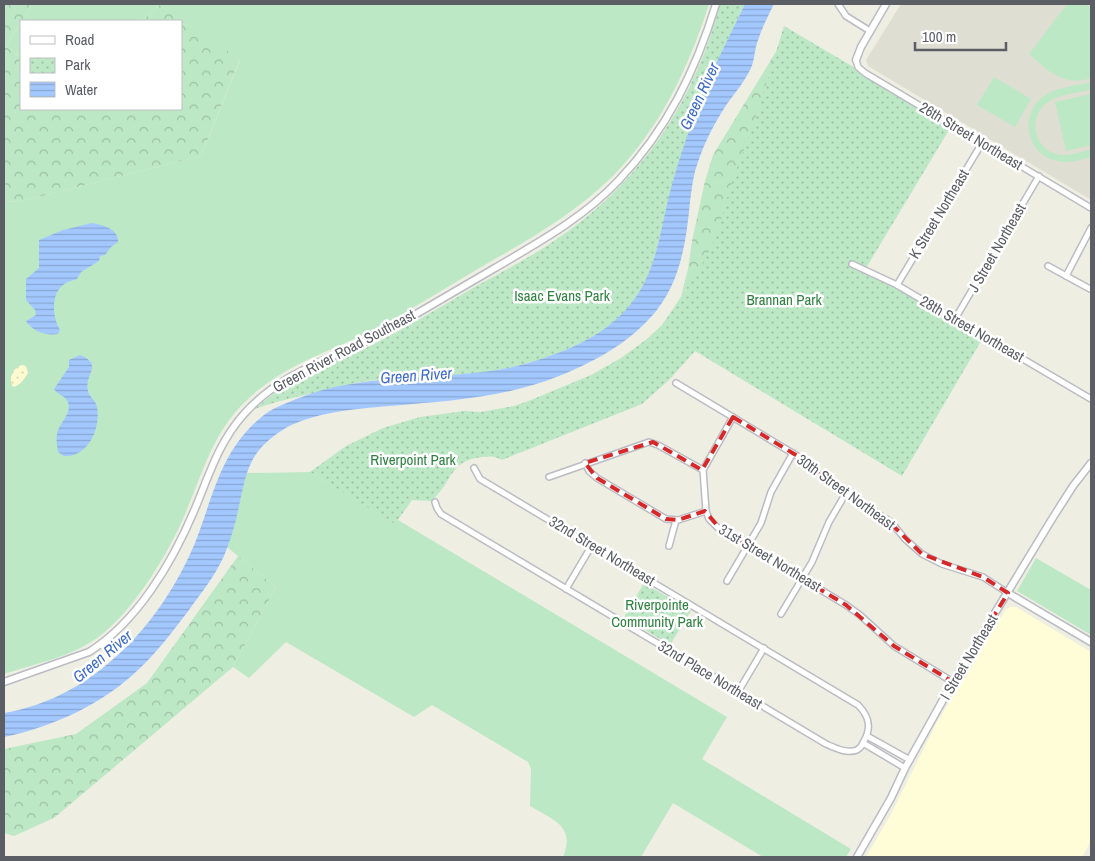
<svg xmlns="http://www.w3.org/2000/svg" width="1095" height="861" font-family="'Archivo Narrow',sans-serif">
	<defs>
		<pattern id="forest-crowns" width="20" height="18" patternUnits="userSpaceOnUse" patternTransform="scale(1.25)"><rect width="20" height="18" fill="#bde8c5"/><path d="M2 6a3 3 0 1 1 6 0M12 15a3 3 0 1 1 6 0" fill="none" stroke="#9dbfa4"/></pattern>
		<pattern id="sand-dots" width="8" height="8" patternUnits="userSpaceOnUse" patternTransform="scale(1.25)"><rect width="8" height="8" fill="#fdfad0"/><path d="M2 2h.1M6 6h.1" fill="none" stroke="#dbd9b5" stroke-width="1.8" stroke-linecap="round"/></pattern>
		<pattern id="park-dots" width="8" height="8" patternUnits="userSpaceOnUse" patternTransform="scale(1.25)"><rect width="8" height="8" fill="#bde8c5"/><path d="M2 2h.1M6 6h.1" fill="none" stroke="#9dbfa4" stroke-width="1.8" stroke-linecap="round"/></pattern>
		<pattern id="water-rules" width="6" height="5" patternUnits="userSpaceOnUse" patternTransform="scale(1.25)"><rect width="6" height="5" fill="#a3c8ff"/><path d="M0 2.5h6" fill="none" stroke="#88a6d2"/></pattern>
	</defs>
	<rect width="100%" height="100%" fill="#efeee3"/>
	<polygon fill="#fffcd8" points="1010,607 1016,607 1091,652 1091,841 1082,857 866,857 890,816 937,722 1006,609"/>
	<polygon fill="#dfded2" points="901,4 1091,4 1091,200 868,66 866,60"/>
	<g fill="#bde8c5">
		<path d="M33,4H709C689,67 660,129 612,177C575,213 532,238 488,263C453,284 419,304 384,325C334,351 280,364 240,407C213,436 203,471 188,507C170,552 129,622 86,645C61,659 31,665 4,674V201L18,202L201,156L240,60L159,5L142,21H22Z"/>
		<path d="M1067,4H1086L1091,8V78C1064,87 1048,71 1029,54Z"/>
		<polygon points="21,23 21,58 6,46"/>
		<polygon points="994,77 1031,99 1015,127 977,105"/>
		<path d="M1091,82V90C1077,93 1059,94 1047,103C1027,117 1034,149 1057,154C1068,157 1080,152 1091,149V157C1080,160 1069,164 1057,161C1027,155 1018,114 1044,96C1056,87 1076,86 1091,82Z"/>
		<polygon points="1091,94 1091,145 1066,151 1055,102"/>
		<path d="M310,472L395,523L398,520L727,717L702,759L851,849L846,857H763L673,803L641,857H563C576,826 553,820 530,806L531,769L528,762L432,705L414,717L286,642L249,678L233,667L276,587L227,547L234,526L246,473Z"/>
		<polygon points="1036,558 1091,590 1091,635 1017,591"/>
	</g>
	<g fill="url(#forest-crowns)">
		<polygon points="4,4 33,4 6,46 21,58 21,109 181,109 181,21 142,21 159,5 240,59 201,156 18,202 4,201"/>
		<polygon points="777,50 722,239 681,296 688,269 692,241 705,181 713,155"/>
		<polygon points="238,556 276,587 233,667 54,818 14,836 4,833 4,749 76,734 147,683"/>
	</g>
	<path fill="url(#sand-dots)" d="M22,365L26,366L28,373C25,378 20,386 13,387C8,379 12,368 22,365Z"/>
	<g fill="url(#park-dots)">
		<path d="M720,4H745C718,58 696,110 677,168C666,204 661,242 648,277C628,333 546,363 492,371C451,377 409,376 368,381C348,384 329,389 309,394C290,399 273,402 255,409C271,395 288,382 308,373C329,362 352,355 374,344C407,327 440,307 473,288C503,271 535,255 564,234C644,178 696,97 720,4Z"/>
		<path d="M784,26L952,125L866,268L984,336L902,476L695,351L669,380L642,404L502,460C495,456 491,456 483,457C448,460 453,483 431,501L412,500L395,524L310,472L346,446L383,428L420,417L464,411L481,412L514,406L531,400L591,375L621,358L647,339L662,325L675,306L705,259L716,237L732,181L753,126Z"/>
		<polygon points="644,583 691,611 670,645 624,617"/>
	</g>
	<g fill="url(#water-rules)">
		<path d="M745,4H774C767,18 760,32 756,47C754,55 754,63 750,70C744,82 735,93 727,104C715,122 705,141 698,162C693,175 692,188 690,202C686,244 680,285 651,317C632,338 609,353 584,365C519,397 460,400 389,406C356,409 310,412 281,431C247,453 246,475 238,511C235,526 230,541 224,556C215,576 201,593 189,610C173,631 158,651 139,669C103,704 53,727 4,737V713C94,698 161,624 195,543C214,495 220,450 264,415C274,407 287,403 299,398C360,374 426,380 490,371C513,368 534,362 555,354C580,345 604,332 623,313C657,278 659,233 671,188C677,166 684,144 692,123C706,82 726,43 745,4Z"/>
		<path d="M92,223C103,225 119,229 118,242L111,247L105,255L100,256L99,261L81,272L77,279C74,280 69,281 66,283C50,292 52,317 60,330L58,334C46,336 32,331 26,321L36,315L35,310L26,300V279L39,268V240L63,230Z"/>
		<path d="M80,355C104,365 84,374 88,391C89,397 96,400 97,407C101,428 88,458 64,456L58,452C57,445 55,435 59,428C63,420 74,409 66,399C63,395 57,394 54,389L69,367V360Z"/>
	</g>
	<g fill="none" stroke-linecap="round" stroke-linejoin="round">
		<defs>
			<g id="minor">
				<polyline points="838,4 846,16 870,31"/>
				<polyline points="856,60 858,67 865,73 1091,208"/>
				<polyline points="852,264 897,285 1091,399"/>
				<polyline points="1048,266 1090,289"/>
				<polyline points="1066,276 1091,228"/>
				<polyline points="897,285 982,143"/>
				<polyline points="955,319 1039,176"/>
				<polyline points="676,383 804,460 827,481 891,522 905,539 922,554 942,564 983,577 1008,593"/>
				<polyline points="585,463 589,471 597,478 666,519 678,520 706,511 709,519 717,527 846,605 860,615 894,646 953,682"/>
				<polyline points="549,477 649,442 658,445 703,470"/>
				<path d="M435,502L437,508L441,514L826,744C835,748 847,754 857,750C860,748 863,744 864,741C872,727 869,716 858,705L480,479L474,468"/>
				<polyline points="706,511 703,470 733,417"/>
				<polyline points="669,546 676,520"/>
				<polyline points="727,581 761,523 771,492 793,453"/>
				<polyline points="566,589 592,545"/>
				<polyline points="781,614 812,562 829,522 846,493"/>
				<polyline points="738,692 764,648"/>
				<polyline points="867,736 910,760"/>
				<polyline points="863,743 905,768"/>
			</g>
			<g id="tertiary">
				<polyline points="856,60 861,47 886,4"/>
				<polyline points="1008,593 1091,642"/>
				<path d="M4,682L89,652C137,622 172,563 194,511C209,476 218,443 244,414C283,370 338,357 387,331C423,310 459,289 495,268C539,242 583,218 618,181C667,130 696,70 716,4"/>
				<polyline points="857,857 891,798 905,768 953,682 1052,519 1073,486 1091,463"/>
			</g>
		</defs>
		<use href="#minor" stroke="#bbbcc3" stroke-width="8"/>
		<use href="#tertiary" stroke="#bbbcc3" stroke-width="9"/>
		<use href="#minor" stroke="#fff" stroke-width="5"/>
		<use href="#tertiary" stroke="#fff" stroke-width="6"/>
	</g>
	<path fill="none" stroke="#d62828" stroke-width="4" stroke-dasharray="10 6" stroke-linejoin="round" d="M733,417L804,460L827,481L882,515L922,554L983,577L1008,593L953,682L894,646L846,605L720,529L705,511L678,520L666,519L597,478L585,463L653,442L702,470Z"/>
	<g text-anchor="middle" stroke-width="5" stroke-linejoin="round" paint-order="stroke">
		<g font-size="15" fill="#5b5e65" stroke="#fff">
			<text transform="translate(971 136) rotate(31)" y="5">26th Street Northeast</text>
			<text transform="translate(939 214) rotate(-59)" y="5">K Street Northeast</text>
			<text transform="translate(997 248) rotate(-60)" y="5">J Street Northeast</text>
			<text transform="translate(972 329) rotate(30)" y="5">28th Street Northeast</text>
			<text transform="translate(344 351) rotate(-28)" y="5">Green River Road Southeast</text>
			<text transform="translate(846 492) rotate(36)" y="5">30th Street Northeast</text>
			<text transform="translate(602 551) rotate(31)" y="5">32nd Street Northeast</text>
			<text transform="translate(770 558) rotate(31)" y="5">31st Street Northeast</text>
			<text transform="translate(969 657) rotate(-59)" y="5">I Street Northeast</text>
			<text transform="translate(710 675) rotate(31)" y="5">32nd Place Northeast</text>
		</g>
		<g font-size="15" fill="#2e8240" stroke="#fff">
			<text x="562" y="301">Isaac Evans Park</text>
			<text x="784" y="305">Brannan Park</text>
			<text x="413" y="465">Riverpoint Park</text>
			<text x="657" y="610">Riverpointe<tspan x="657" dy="17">Community Park</tspan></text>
		</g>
		<g font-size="16" font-style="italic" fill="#3d6bcb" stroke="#fff">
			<text transform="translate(699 96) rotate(-65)" y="6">Green River</text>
			<text transform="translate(416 375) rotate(-4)" y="6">Green River</text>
			<text transform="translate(102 656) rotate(-40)" y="6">Green River</text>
		</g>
	</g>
	<rect width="1095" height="861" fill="none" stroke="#5b5e65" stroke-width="10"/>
	<rect x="20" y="20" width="162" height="90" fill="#ffffff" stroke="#bdbfc1"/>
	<rect x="30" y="36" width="25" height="8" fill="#ffffff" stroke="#bdbfc1"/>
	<text x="65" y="45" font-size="15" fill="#5b5e65">Road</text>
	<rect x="30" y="58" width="25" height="15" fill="url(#park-dots)" stroke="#bdbfc1"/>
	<text x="65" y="70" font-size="15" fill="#5b5e65">Park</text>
	<rect x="30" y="82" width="25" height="15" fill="url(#water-rules)" stroke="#bdbfc1"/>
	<text x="65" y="95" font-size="15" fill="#5b5e65">Water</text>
	<path d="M915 42v8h91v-8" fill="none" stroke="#5b5e65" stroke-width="2.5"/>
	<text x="922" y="42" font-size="15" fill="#5b5e65" stroke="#ffffff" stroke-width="4" paint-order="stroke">100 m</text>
</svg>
